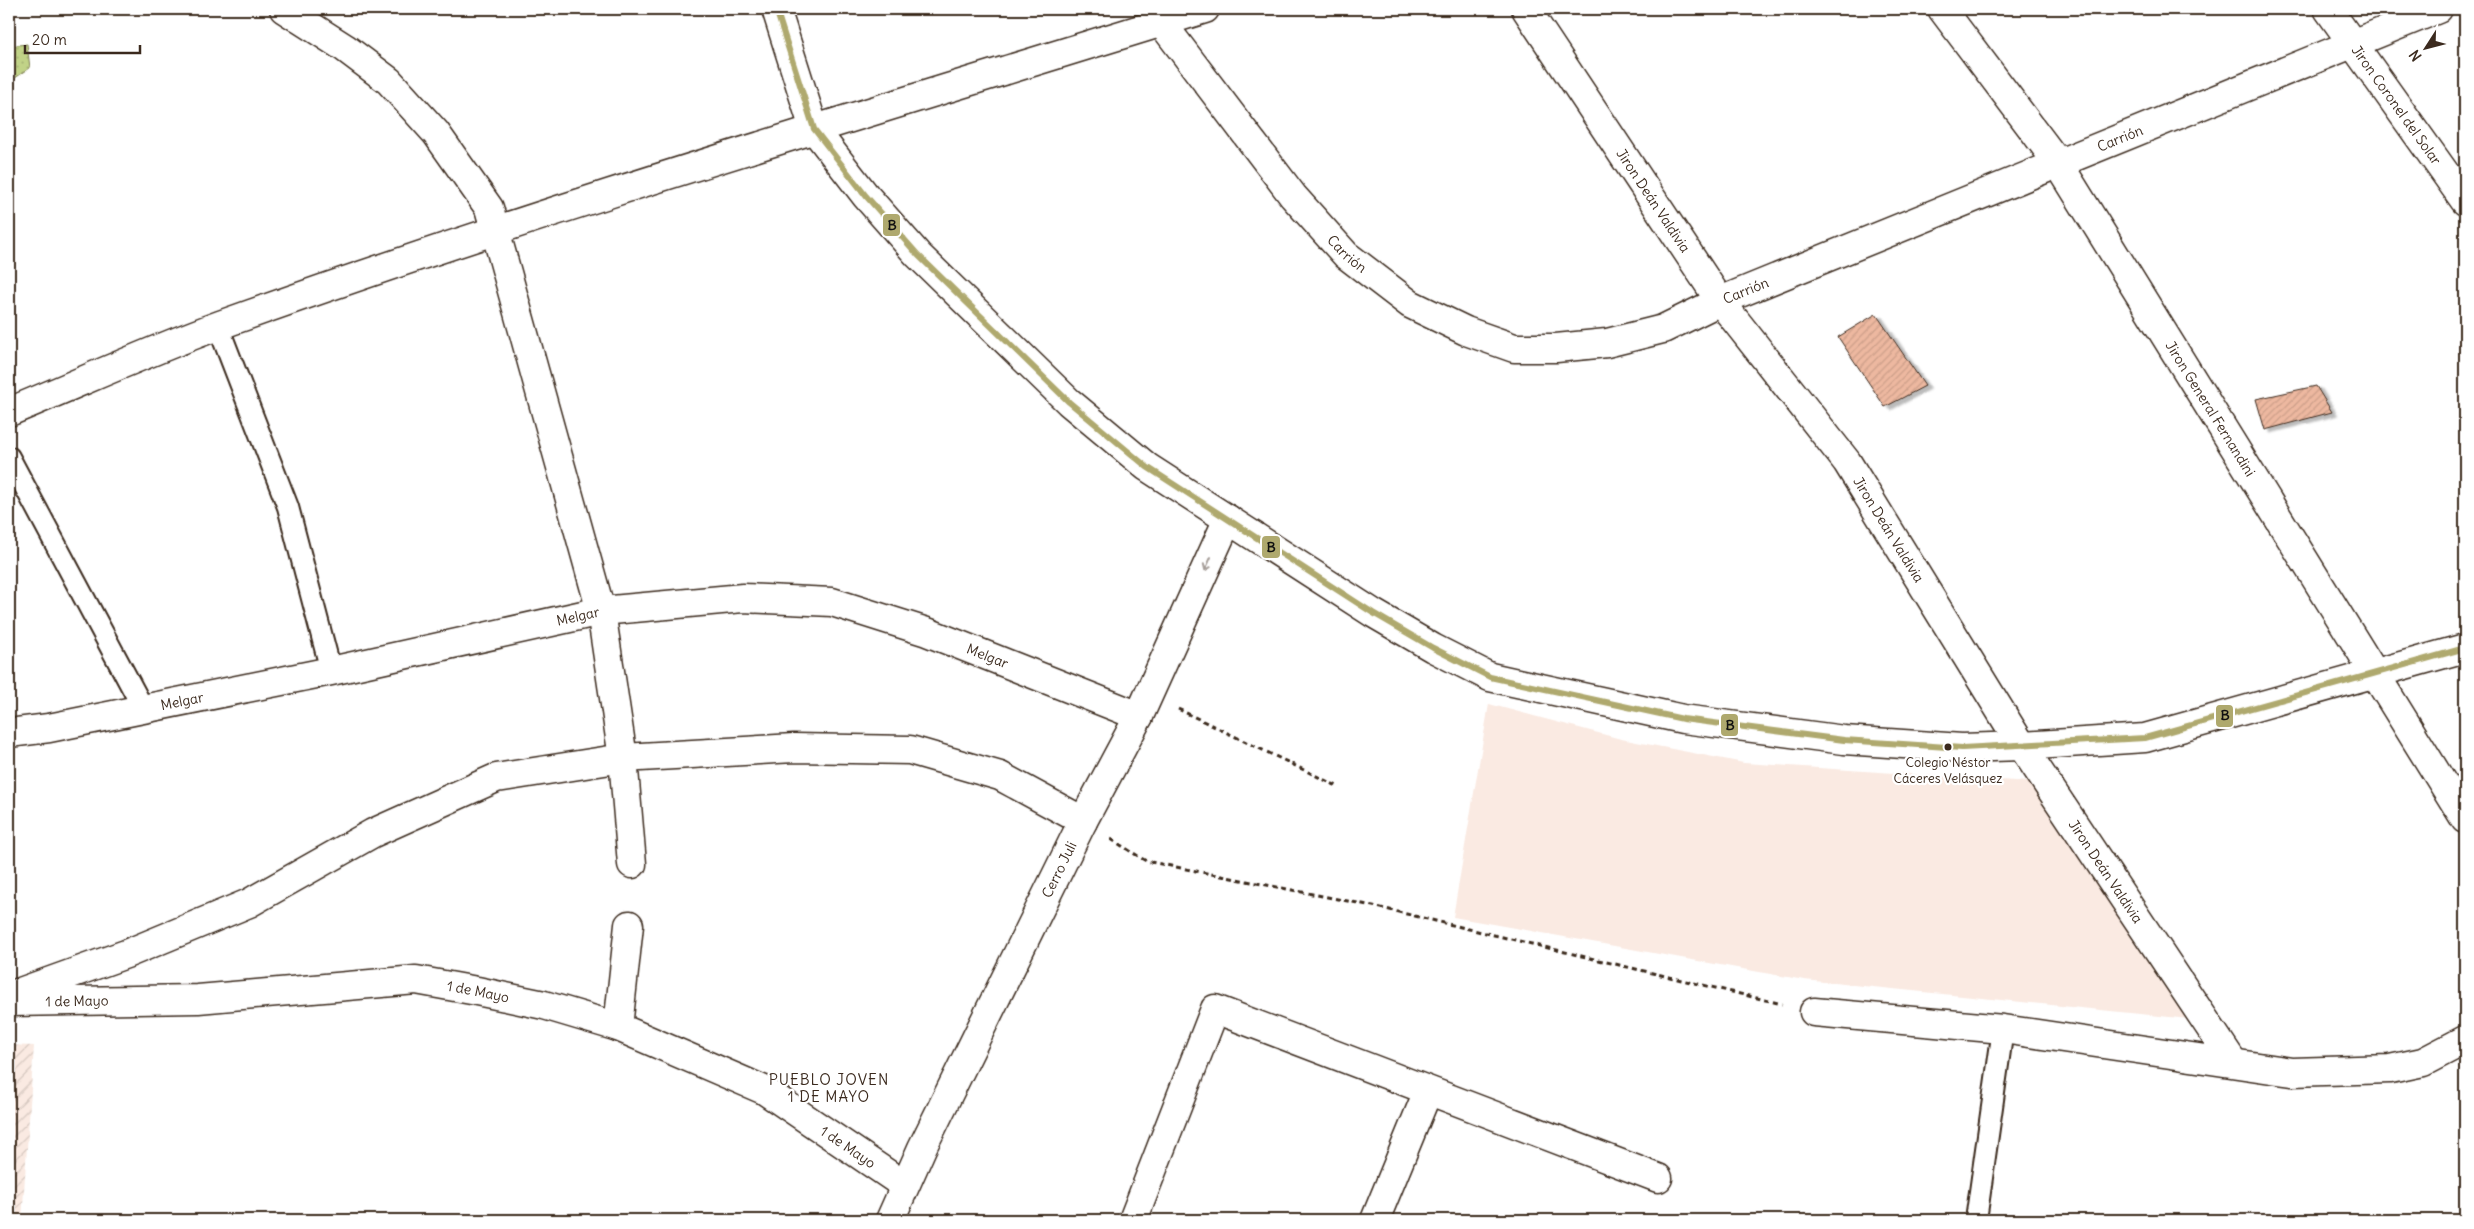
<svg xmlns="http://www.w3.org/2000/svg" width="2474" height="1229" font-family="Delius,sans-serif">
	<defs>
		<pattern id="industrial-furrows" width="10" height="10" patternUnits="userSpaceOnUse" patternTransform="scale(1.25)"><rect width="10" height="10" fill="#faeae2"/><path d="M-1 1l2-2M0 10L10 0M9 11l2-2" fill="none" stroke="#d7c9c1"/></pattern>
		<pattern id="grass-dots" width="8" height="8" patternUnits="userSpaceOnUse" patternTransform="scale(1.25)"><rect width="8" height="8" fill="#c1d387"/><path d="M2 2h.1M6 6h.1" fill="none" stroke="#a7b574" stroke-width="1.8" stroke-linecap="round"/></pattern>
		<pattern id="building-hatch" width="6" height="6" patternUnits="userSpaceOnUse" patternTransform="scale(1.25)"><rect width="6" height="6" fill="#edb8a0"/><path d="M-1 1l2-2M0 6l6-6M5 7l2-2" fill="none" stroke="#cc9e89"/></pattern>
		<filter id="shadow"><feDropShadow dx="5.5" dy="3" stdDeviation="1" flood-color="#0004"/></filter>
	</defs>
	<rect width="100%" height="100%" fill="#fff"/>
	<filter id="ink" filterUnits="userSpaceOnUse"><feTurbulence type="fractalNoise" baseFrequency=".02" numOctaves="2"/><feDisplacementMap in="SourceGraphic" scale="10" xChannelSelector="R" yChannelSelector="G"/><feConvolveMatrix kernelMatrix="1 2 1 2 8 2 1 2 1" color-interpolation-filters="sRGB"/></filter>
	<g filter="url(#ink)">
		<polygon fill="#faeae2" points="1489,704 1621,739 1744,763 2046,783 2189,1019 1804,980 1453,917"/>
		<polygon fill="url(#industrial-furrows)" points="9,1045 34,1046 22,1220 9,1220"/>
		<polygon fill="url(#grass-dots)" stroke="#7e7e52" points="27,44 30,68 9,82 9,46"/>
		<g fill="url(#building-hatch)" stroke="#3b2a1e" filter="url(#shadow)">
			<polygon points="1876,314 1925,386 1885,407 1838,337"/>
			<polygon points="2316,386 2332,412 2265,430 2256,399"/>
		</g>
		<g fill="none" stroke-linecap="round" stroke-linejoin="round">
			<defs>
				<g id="lane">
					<polyline points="218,326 288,507 331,671"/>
					<polyline points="9,457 143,708"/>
					<polyline points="1976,1220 2003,1029"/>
				</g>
				<g id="street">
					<polyline points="284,9 345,48 389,81 436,133 489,208 601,611 623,758 632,864"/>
					<path id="s1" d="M1155,9L1161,22L1293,196L1346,255L1410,304L1466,331L1514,348H1556L1607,343L1663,329L1720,301L2438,9"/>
					<path id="s2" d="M1526,9L1720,301L1847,462L2022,746L2233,1062"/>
					<path id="s3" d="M1942,9L2058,163L2465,819"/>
					<path id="s4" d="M2328,9L2465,201"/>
					<path d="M9,412C79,383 149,351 220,325C545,208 876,111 1205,9"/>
					<path id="s5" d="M9,733L49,728L331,671L601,611L743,598L832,602L927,632L1139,716"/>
					<polyline points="9,996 126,954 249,903 373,833 496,778 623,758 794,748 910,750 1000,776 1083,821"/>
					<polyline points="1814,1012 2003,1029 2292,1072 2390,1069 2423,1062 2465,1040"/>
					<polyline points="618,1027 629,925"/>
					<polyline points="1133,1220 1215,1009 1658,1178"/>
					<polyline points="1375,1220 1428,1091"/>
				</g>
				<g id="secondary">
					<polyline points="776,9 814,129 866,196 918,255 1069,402 1147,467 1373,613 1433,648 1490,677 1683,719 1844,740 1962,748 2022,746 2145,738 2465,648"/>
					<path id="s6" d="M9,1002L198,999L416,980L477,991L544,1005L618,1027L764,1090L904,1185"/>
					<path id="s7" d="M890,1220L922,1148L1083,821L1139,716L1228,519"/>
				</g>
			</defs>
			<use href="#lane" stroke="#3b2a1e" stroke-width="24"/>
			<use href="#street" stroke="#3b2a1e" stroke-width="31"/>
			<use href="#secondary" stroke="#3b2a1e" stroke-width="31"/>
			<g stroke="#3b2a1e" stroke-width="3" stroke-dasharray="5 4" stroke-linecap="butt">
				<polyline points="1178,709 1337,786"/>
				<polyline points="1111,839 1146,861 1373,906 1782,1004"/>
			</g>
			<use href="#lane" stroke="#fff" stroke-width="20"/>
			<use href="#street" stroke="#fff" stroke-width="28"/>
			<use href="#secondary" stroke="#fff" stroke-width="28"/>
			<defs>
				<polyline id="bus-1" points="776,9 814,129 866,196 918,255 1069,402 1147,467 1373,613 1433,648 1490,677 1683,719 1844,740 1962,748 2145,738 2465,648"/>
			</defs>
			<use href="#bus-1" stroke="#fff" stroke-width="10"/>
			<use href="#bus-1" stroke="#afa96e" stroke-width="6"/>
		</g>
		<defs><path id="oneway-shaft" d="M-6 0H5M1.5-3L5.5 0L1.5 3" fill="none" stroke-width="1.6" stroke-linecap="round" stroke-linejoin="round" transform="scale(1.25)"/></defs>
		<use stroke="#a79f9a" href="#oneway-shaft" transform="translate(1208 564) rotate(114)"/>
	</g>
	<circle fill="#3b2a1e" stroke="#fff" stroke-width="2" cx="1948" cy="747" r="4.5"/>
	<g text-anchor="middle" stroke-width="4.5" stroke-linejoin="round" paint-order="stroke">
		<g font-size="13" fill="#3b2a1e" stroke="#fff">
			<text x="1948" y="767">Colegio Néstor<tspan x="1948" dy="16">Cáceres Velásquez</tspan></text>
		</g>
		<g font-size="14" fill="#3b2a1e" stroke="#fff">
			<text dy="5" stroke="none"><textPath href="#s4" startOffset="118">Jiron Coronel del Solar</textPath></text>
			<text dy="5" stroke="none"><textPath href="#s1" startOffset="1152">Carrión</textPath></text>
			<text dy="5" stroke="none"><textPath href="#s2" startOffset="230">Jiron Deán Valdivia</textPath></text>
			<text dy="5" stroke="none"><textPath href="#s1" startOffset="312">Carrión</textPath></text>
			<text dy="5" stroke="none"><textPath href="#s1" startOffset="748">Carrión</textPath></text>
			<text dy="5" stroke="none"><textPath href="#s3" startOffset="482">Jiron General Fernandini</textPath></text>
			<text dy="5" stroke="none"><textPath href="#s2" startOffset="635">Jiron Deán Valdivia</textPath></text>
			<text dy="5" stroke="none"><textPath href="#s5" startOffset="581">Melgar</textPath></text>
			<text dy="5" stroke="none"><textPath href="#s5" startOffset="1001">Melgar</textPath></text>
			<text dy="5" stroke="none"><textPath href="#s5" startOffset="176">Melgar</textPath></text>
			<text dy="5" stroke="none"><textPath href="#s7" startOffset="389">Cerro Juli</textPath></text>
			<text dy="5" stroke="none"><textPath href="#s2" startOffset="1040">Jiron Deán Valdivia</textPath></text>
			<text dy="5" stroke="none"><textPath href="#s6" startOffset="471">1 de Mayo</textPath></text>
			<text dy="5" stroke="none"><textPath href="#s6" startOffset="68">1 de Mayo</textPath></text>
			<text dy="5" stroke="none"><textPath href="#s6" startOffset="876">1 de Mayo</textPath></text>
		</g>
		<g font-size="15" letter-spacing="1" fill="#3b2a1e" stroke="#fff">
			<text x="829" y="1085">PUEBLO JOVEN<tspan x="829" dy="17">1 DE MAYO</tspan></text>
		</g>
	</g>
	<g stroke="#fff" stroke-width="2">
		<rect x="882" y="213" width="19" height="24" rx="5" fill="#afa96e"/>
		<rect x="1261" y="535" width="20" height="24" rx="5" fill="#afa96e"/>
		<rect x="2215" y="704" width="19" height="24" rx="5" fill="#afa96e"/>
		<rect x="1720" y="713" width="19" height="24" rx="5" fill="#afa96e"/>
	</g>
	<g font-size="14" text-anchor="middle" font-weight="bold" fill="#111">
		<text x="892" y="230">B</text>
		<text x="1271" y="552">B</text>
		<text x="2225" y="720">B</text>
		<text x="1730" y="730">B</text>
	</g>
	<rect width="2474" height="1229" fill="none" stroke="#fff" stroke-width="30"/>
	<rect x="15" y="15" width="2444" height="1199" fill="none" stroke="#3b2a1e" stroke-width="2" filter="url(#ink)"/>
	<g transform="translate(2426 48) rotate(234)" stroke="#ffffff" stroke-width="4" paint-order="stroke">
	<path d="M0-4L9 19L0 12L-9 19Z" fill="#3b2a1e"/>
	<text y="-8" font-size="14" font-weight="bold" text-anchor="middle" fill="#3b2a1e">N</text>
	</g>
	<path d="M25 45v8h115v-8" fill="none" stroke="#3b2a1e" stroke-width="2.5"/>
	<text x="32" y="45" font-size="15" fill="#3b2a1e" stroke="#ffffff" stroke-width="4" paint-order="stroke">20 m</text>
</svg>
